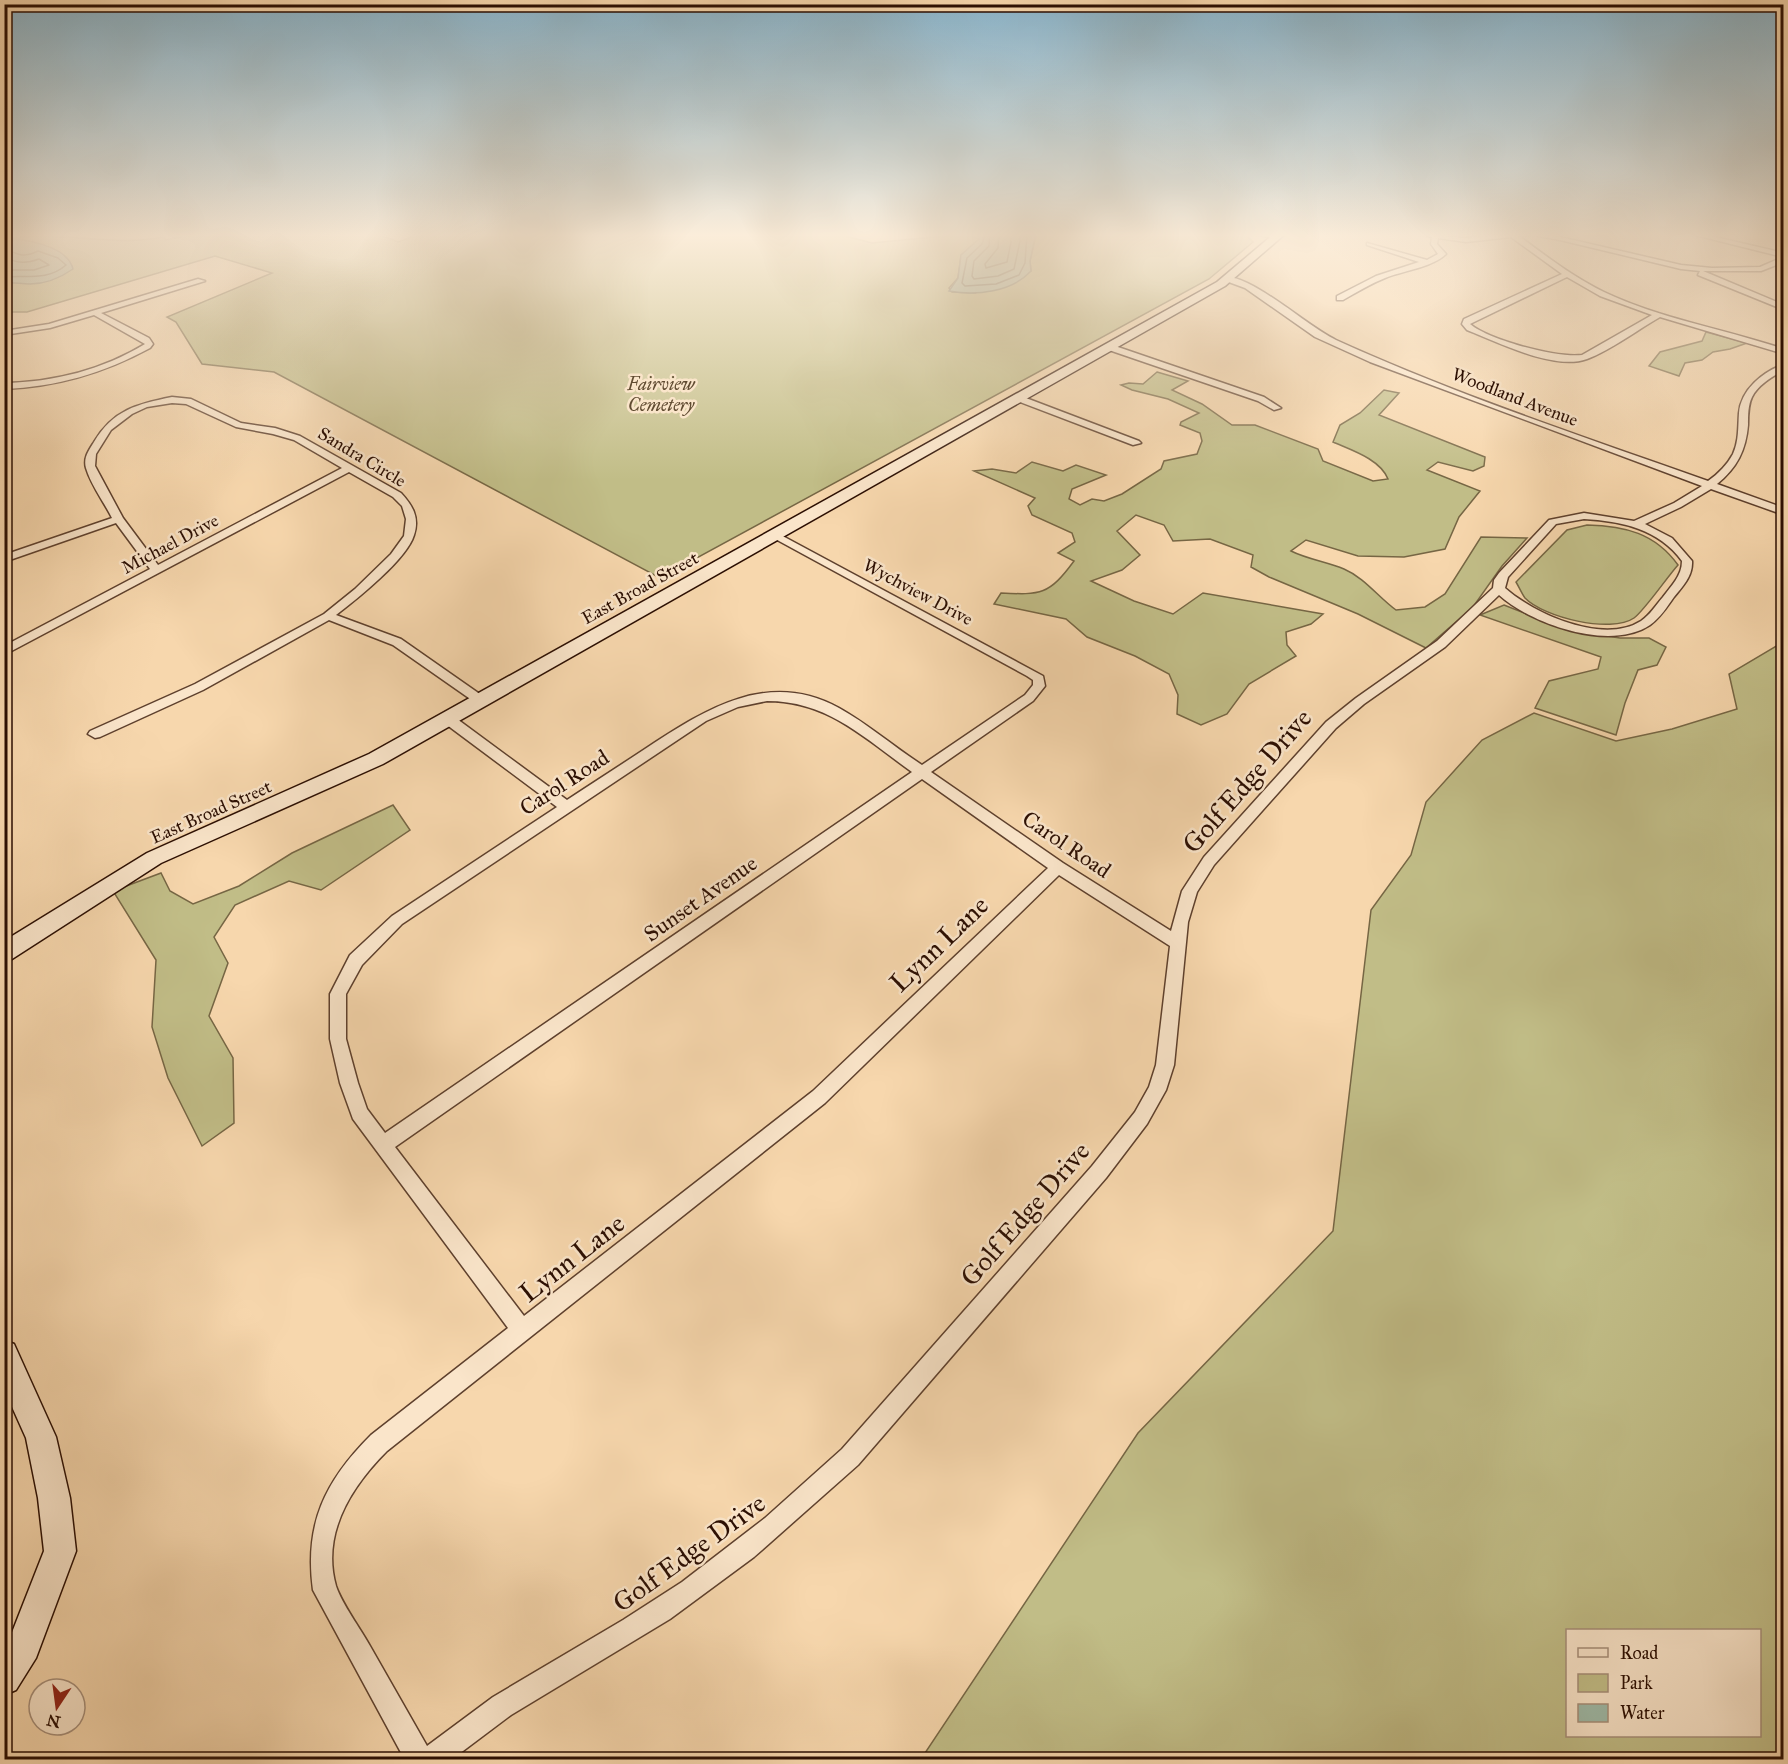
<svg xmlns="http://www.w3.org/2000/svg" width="1788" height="1764" font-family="'IM FELL Great Primer',serif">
	<rect width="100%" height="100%" fill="#f7d7ad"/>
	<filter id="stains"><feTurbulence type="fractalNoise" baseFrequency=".00333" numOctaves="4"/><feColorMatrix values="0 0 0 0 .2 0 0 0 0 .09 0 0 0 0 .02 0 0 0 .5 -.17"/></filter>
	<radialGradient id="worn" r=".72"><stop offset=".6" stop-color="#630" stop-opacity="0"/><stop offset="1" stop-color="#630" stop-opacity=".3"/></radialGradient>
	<g fill="#c1bd87" stroke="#766644" stroke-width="1.5" fill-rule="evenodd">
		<path d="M195,233L378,234L398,242L423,233H834L872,243L943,236L947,233H983L971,235L979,239L961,255L958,278L949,288L952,292L975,293L1031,271L1030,261L1035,239L1031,233H1235L1246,235L1253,242L1209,279L660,578L274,372L202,364L176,322L167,317L272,273L215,256L27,312H5V240C56,228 110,248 163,237L166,240Z"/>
		<polygon points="1706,332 1747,343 1730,349 1713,352 1702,360 1685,363 1679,376 1649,366 1660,352 1702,341"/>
		<path d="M1157,372L1188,381L1172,390L1202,404L1232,425H1255L1318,449L1323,461L1373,481L1388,479C1380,459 1351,450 1333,442L1340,425L1360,413L1384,390L1399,393L1379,415L1485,457L1484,466L1473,471L1438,462L1427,470L1480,491L1459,517L1445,549L1404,557L1358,556L1306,540L1291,551C1307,559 1327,562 1344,569C1365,578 1378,597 1396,610L1425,607L1445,594L1481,537L1527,538L1502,566L1473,607L1426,648L1358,614L1269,577L1251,567L1253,555L1210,539L1173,541L1164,525L1136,515L1117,531L1140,555L1122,570L1091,581L1134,601L1173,614L1203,593L1323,614L1311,624L1286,632L1287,645L1296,656L1249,684L1227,714L1201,725L1177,714L1178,695L1169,674L1135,656L1087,637L1066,619L994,604L1001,593C1041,595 1049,595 1074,561L1058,553L1075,542L1072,533L1032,515L1028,506L1035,498L974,471L992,469L1016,473L1032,462L1063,471L1076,465L1106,475L1072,489L1069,499L1080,505L1092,499L1104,501L1122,494L1161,469L1164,461L1197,454L1202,441L1200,433L1180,425L1181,422L1199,413L1168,399L1132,390L1121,385L1129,383L1143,384Z"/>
		<path d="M1587,525C1625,526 1655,533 1678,565C1668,576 1644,611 1634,618C1611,634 1543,617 1525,598C1522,594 1519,587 1516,582L1567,530Z"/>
		<polygon points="1504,605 1567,630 1620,638 1649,638 1666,647 1657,665 1638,670 1625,703 1616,735 1535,708 1549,681 1598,669 1601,657 1480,615"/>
		<path d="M1783,642V1759H921L1138,1433L1333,1231L1371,910L1411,855L1426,802L1482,740L1534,713L1616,741L1672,729L1737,709L1729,674ZM1568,1630H1760V1736H1568Z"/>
		<polygon points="393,805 410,830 321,890 289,881 235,905 214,937 228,963 209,1016 233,1058 234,1123 202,1146 168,1078 152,1027 156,960 113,891 161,873 170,891 193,904 239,886 292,853"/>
	</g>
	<g fill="#9ebaa8" stroke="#707566" stroke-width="1.5">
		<path d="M983,233H1031L1035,238L1030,261L1031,271C1012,292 976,296 949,291L958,278L961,255L979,239L969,235Z"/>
		<path d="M15,239C34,241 68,248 73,269C60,278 46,284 30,284C21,284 13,282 5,283V277L9,274L5,273V243Z"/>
	</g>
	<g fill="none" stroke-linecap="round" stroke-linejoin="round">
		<g stroke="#646455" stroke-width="1.5">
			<polyline points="981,233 984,238 982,244 967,258 962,283 965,286 996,284 1019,275 1025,263 1027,233"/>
			<polyline points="990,233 989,246 974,261 972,276 974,279 998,276 1014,269 1020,241 1019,233"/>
			<polyline points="999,233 998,248 985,264 986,268 1007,262 1011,242 1010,233"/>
			<path d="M4,248C18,255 24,258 38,251L58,258L66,265C48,281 26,275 4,277"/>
			<path d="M4,256C15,264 26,264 39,259L49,265L34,270H4"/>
		</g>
		<polyline stroke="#707566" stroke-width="2" points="965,233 969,235"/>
		<defs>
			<g id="street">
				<polygon points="1250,233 1264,233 1279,237 1276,239"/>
				<path d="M1412,233L1466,238L1507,233H1543L1681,265L1712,268L1760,267L1783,257L1687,233H1698L1784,253V262L1761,271H1703L1784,305V310L1698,275L1700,271L1681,269L1560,240L1533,235L1519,236C1546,256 1573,277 1604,292C1661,319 1724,329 1784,349V354L1660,317C1637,330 1611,350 1587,359C1554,371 1498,342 1467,330L1462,324L1464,319L1562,274L1511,237L1466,242L1438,238L1437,244L1446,254C1433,267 1402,271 1385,278C1370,284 1357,292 1343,300H1337V296L1376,276L1419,262L1367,245V243L1427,260L1438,254L1431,244L1432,237ZM1567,277L1600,296L1652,315L1582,355C1556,358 1489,340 1470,324Z"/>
				<path d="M1226,277C1253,276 1308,327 1336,340C1457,395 1584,437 1708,481C1718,474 1727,465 1733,454C1739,441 1738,427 1739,413C1741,389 1763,372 1784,364V370C1772,377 1758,385 1752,397C1748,405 1748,415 1748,425C1746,450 1737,468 1717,484L1784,508V515L1711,489L1681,507L1645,524L1672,538L1692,561C1693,576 1683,586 1674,597C1667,607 1660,618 1650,625C1610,652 1531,624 1499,595L1445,647L1364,704L1336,728L1214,865L1197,892L1188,922L1174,1065L1166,1090L1147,1124L1106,1178L858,1465L754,1557L670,1619L511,1715L451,1760H405L313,1590C304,1524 325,1481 371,1435L508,1328L353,1119L340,1083L330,1039V994L350,955L392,916L557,807L443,722L442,719L443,716H453L567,800C594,782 621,765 648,747C706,709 769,669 839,708C868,724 894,747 922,765L1025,695L1033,685V680L1027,676L768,535L773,532L777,533L1043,676L1045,686L1033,701L931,772L1063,863L1171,931L1182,891L1204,857L1326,722L1356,698L1437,641L1493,588L1494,580L1499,573L1549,520L1584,513L1634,521L1674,503L1702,486L1370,362L1315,337L1245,288L1226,281ZM1584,519C1621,521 1659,529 1682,561C1682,576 1671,586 1663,597C1656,605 1650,615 1641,621C1603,645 1534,614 1505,588L1508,577L1556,524ZM767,701C828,701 864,738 912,772L385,1133L367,1109L358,1083L346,1039V994L362,965L402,924L706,721L738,707ZM922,779L1048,868L813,1091L524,1316L395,1147ZM1059,875L1170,946L1156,1065L1149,1087L1135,1112L1092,1166L842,1449L765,1518L682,1582L623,1620L493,1697L427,1746C408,1713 389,1679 370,1646C360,1628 342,1604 336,1586C321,1533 352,1486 387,1451L825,1103Z"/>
				<path d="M198,279L205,281L101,313L149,338L153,344L150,348C104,373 57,387 4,389V383C54,382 102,370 145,344L94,315L50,328L4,335V331L49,324Z"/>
				<polygon points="1106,345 1112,345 1264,397 1281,408 1274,410 1258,401 1106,349"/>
				<polygon points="1018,395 1139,441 1141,443 1133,445 1015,400 1014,398"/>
				<path d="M172,397L191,399L241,423L275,428L300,436L401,493C412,505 420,517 414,535C407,559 357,599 336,615L401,639L484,697L486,700L484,703H476L393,645L329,620L203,690L100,737L95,738L88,734L90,731L195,684L324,614L355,589L391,554L404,536L406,519L402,506L393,497L349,472L4,655V646L150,569L116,523L4,562V555L112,518C104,502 91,485 86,468C83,458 89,450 94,442C113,410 137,404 172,397ZM172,403L186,404L236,427L273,434L294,440L342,468L158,565L123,518L95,466L96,454L111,430L132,414L147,407Z"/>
			</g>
			<g id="secondary">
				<polygon points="1275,233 1286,233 1225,286 383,764 161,863 12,959 4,962 4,941 147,853 369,754 1217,282"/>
				<polygon points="4,1340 14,1344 56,1437 70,1498 76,1551 36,1658 16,1690 4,1695 4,1645 11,1635 44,1551 38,1498 26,1438 4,1389"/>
			</g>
		</defs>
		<use href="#street" stroke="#5e402d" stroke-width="3"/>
		<use href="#secondary" stroke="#2b0e02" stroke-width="3"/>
		<use href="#street" fill="#fae5ca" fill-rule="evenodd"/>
		<use href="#secondary" fill="#fae5ca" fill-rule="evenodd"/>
	</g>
	<linearGradient id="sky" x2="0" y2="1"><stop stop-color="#8ab6ce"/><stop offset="0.49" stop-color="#fbedda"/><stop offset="1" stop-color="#fbedda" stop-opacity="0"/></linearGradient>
	<rect width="1788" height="480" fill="url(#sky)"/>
	<g text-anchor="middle" stroke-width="5" stroke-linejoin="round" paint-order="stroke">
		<g font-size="18" font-style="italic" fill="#604b31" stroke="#fae5ca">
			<text x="661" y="390">Fairview<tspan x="661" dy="21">Cemetery</tspan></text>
		</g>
		<g font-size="18" fill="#2b0e02" stroke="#fae5ca">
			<text transform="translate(1515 397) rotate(21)" y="6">Woodland Avenue</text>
			<text transform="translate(362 457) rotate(31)" y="6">Sandra Circle</text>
			<text transform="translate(170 544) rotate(-28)" y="6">Michael Drive</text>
			<text transform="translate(640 588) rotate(-29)" y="6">East Broad Street</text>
			<text transform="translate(918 592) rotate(28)" y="6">Wychview Drive</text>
			<text transform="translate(211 812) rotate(-24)" y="6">East Broad Street</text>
		</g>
		<g font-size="22" fill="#2b0e02" stroke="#fae5ca">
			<text transform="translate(564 782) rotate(-33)" y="8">Carol Road</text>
			<text transform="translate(1067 844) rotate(34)" y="8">Carol Road</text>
			<text transform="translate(700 898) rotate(-35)" y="8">Sunset Avenue</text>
		</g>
		<g font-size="27" fill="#2b0e02" stroke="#fae5ca">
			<text transform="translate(1247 781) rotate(-49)" y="9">Golf Edge Drive</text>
			<text transform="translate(939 944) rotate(-44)" y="9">Lynn Lane</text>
			<text transform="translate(1025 1214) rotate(-49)" y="9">Golf Edge Drive</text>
			<text transform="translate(572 1258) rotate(-38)" y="9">Lynn Lane</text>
			<text transform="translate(689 1553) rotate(-36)" y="9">Golf Edge Drive</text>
		</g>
	</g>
	<rect width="1788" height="1764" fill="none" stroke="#f7d7ad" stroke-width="24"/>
	<rect x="6" y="6" width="1776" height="1752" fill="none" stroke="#2b0e02" stroke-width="3"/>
	<rect x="12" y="12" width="1764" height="1740" fill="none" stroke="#2b0e02" stroke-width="1.5"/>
	<rect x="1566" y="1629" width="195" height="108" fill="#fae5ca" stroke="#a78f7a" stroke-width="1.5"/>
	<rect x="1578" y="1648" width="30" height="9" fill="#fae5ca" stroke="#a78f7a" stroke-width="1.5"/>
	<text x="1620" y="1659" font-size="18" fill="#2b0e02">Road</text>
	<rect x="1578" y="1674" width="30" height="18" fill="#c1bd87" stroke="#a78f7a" stroke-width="1.5"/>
	<text x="1620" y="1689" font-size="18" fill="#2b0e02">Park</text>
	<rect x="1578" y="1704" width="30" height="18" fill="#9ebaa8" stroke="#a78f7a" stroke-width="1.5"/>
	<text x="1620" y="1719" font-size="18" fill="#2b0e02">Water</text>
	<g transform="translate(57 1707) rotate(193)"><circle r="28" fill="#fae5ca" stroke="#a78f7a" stroke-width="1.5"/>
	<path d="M0-4.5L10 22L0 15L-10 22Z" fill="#8f2418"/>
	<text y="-9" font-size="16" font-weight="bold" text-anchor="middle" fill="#2b0e02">N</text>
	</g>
	<rect width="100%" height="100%" filter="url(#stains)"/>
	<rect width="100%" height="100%" fill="url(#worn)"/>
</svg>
